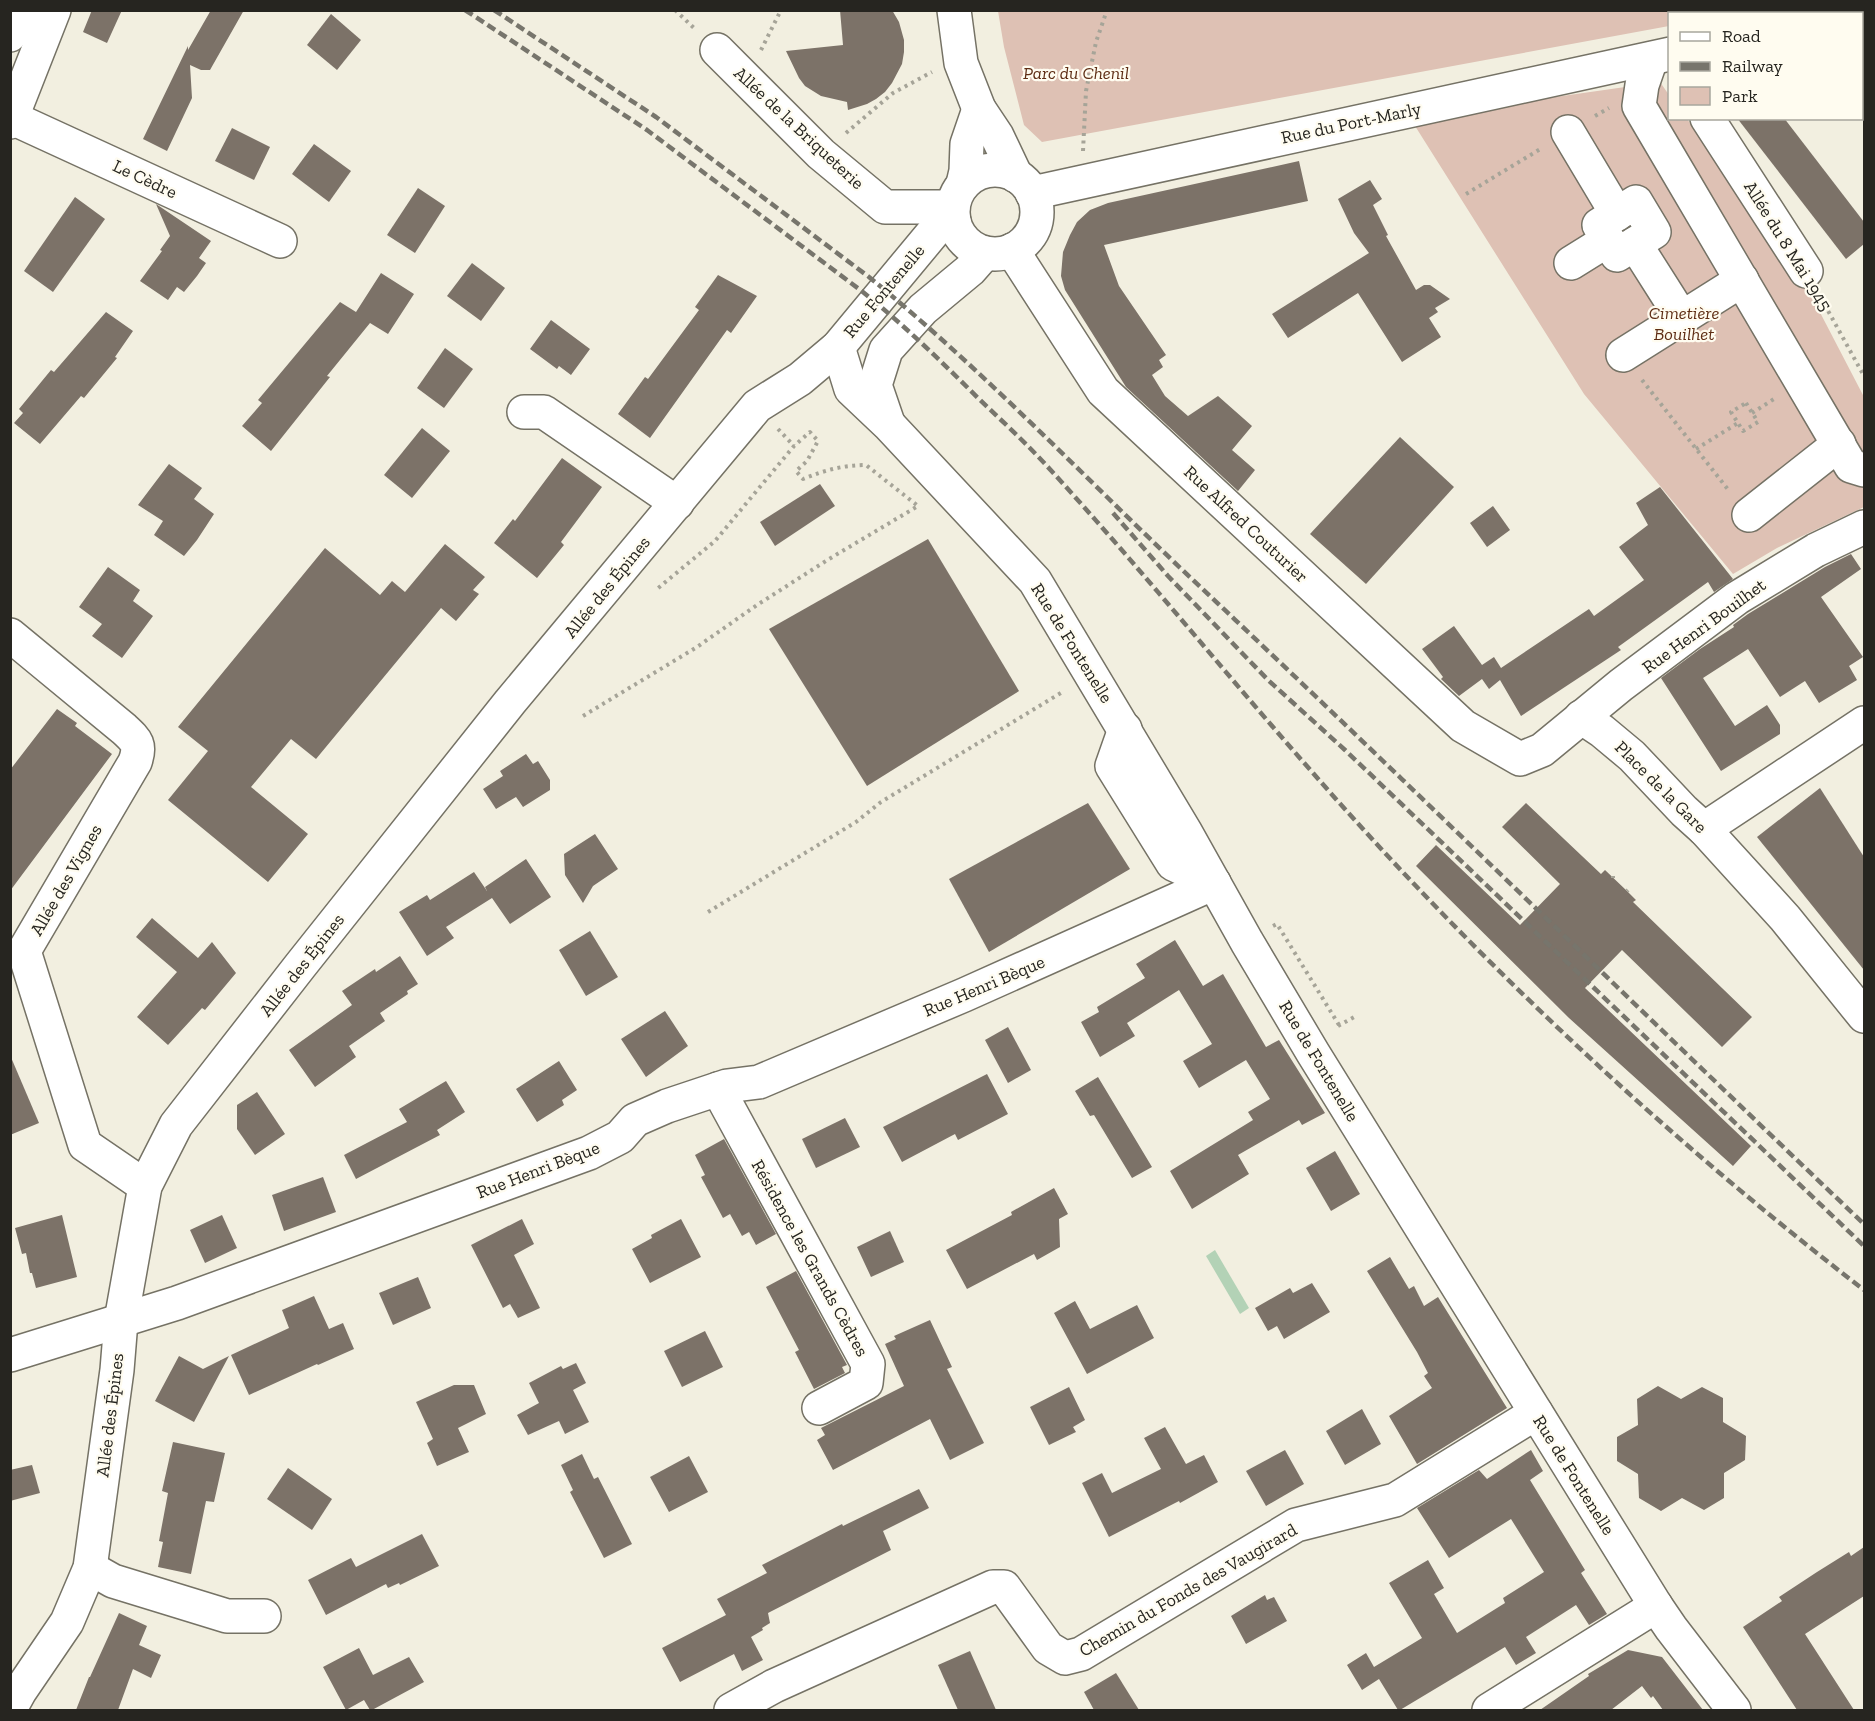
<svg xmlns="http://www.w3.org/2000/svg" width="1875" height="1721" font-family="'Zilla Slab',serif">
	<rect width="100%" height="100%" fill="#f2efe0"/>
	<g fill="#dec1b4">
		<polygon points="998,11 998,10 1739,11 1727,14 1670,14 1669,26 1042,142 1024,125 1004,47"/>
		<polygon points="1660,82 1669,95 1670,118 1687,119 1800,274 1864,397 1864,507 1777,548 1733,574 1584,394 1410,118"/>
	</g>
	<polygon fill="#b3d2b6" points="1215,1250 1249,1308 1240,1314 1206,1256"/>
	<g fill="#7c7268">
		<polygon points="92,10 122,10 107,43 83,32"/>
		<polygon points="211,10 244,10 210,70 201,70 190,65 192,98 167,151 143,139 188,46 188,50"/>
		<polygon points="840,10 892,10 899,22 904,40 904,52 902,64 892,83 885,92 876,99 867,104 848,110 847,102 821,96 805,86 799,78 786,51 843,45"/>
		<polygon points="331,14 361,40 337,70 307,45"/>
		<polygon points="1737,118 1784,118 1864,222 1864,244 1846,259"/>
		<polygon points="232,128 270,147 254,180 215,161"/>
		<polygon points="314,144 351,171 329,202 292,174"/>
		<polygon points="1299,161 1308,201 1104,245 1119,286 1166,355 1159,360 1163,367 1152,375 1165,396 1188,416 1218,396 1252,426 1232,450 1255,470 1238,491 1126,387 1065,290 1061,276 1063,252 1070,235 1077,222 1090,210 1108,203"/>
		<polygon points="1370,180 1382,199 1373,205 1388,235 1386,236 1416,290 1424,285 1430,285 1450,299 1435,308 1438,312 1429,318 1441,337 1402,362 1358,293 1288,338 1272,314 1369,253 1354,233 1338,199"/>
		<polygon points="418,188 445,206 415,253 387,235"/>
		<polygon points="75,197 105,219 53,292 24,271"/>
		<polygon points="156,204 211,241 199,258 206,263 197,276 184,292 177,287 168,300 140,281 162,251 160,250 170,236"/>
		<polygon points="472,263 505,288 481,321 447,296"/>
		<polygon points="381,273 414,294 388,334 370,323 327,376 330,377 271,451 242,426 262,403 258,400 340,302 356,312"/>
		<polygon points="718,275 757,296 731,333 727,330 650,438 618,414 645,377 648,379 699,310 695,307"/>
		<polygon points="106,312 133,331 115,357 117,358 84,398 81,396 40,444 14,423 23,413 19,409 51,370 54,372"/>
		<polygon points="551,320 590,349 571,375 559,366 557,369 530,349"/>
		<polygon points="445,348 473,369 444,408 417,388"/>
		<polygon points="422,428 450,451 412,498 384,475"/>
		<polygon points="1400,437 1454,487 1366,584 1310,534"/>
		<polygon points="562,458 602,487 561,542 564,545 537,578 494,543 513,519 515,521"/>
		<polygon points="169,464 202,488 194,499 214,514 197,540 184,556 154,535 163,521 138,505"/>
		<polygon points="820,484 835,506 775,546 760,522"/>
		<polygon points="1660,487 1733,579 1714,592 1708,582 1618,647 1621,650 1521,716 1500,680 1489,689 1482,679 1459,696 1441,679 1443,677 1422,649 1454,626 1482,665 1494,657 1501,668 1589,609 1594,616 1644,580 1619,547 1648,525 1636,503"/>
		<polygon points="1493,506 1510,530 1487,547 1470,523"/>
		<polygon points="928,539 1019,691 867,786 769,629"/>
		<polygon points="445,544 485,577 473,590 479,594 456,621 441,608 316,759 291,739 251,787 308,834 268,882 168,800 208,751 178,727 325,548 380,595 392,581 405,592"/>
		<polygon points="1851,554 1861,569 1821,597 1863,657 1849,666 1857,680 1819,703 1805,681 1780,697 1748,649 1703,678 1735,726 1767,705 1780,725 1780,734 1721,771 1661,678 1700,649 1734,627 1733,625 1748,614 1825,567"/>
		<polygon points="108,567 140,590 133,601 153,616 122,658 92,636 102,624 79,607"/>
		<polygon points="57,709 77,723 75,726 112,754 10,891 10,770"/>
		<polygon points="526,754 533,764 538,761 550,780 550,790 523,807 516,797 496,809 483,789 503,776 500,771"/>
		<polygon points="1820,788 1864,857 1864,970 1757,837"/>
		<polygon points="1088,803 1130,869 989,952 949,879"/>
		<polygon points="1526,803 1601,874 1605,870 1627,891 1636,900 1633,902 1752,1017 1722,1047 1622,950 1585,988 1751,1146 1733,1166 1569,1018 1416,866 1436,845 1520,925 1560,884 1502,827"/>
		<polygon points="595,834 618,869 593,886 583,903 565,875 564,854"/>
		<polygon points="526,859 551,897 510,924 492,898 446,927 454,938 427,956 399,912 427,895 430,900 474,872 487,891 485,887"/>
		<polygon points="152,918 198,958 212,942 236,973 205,1010 202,1008 168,1045 137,1017 177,972 136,937"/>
		<polygon points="590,931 618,977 586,996 559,950"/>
		<polygon points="1175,940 1203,986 1223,974 1266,1047 1279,1040 1325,1113 1302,1125 1299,1120 1238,1155 1249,1174 1192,1209 1170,1171 1253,1120 1248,1112 1270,1099 1246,1060 1199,1088 1183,1061 1212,1044 1179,990 1127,1023 1135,1036 1100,1057 1081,1022 1099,1012 1097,1007 1145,978 1136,964"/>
		<polygon points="400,956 418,984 407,991 408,994 380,1013 385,1021 349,1046 356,1057 315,1087 289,1050 352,1005 342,991 375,969 376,972"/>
		<polygon points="665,1011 688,1046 646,1077 621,1039"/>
		<polygon points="1008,1027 1031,1070 1008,1083 985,1040"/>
		<polygon points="10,1055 39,1123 10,1135"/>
		<polygon points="559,1061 577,1090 562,1100 564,1105 537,1122 516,1089"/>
		<polygon points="987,1074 1008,1114 958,1140 955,1134 902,1162 883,1127"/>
		<polygon points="1098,1077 1152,1167 1132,1178 1094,1115 1090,1116 1075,1091"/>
		<polygon points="446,1081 465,1112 437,1130 440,1135 356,1179 344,1155 407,1122 399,1109"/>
		<polygon points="257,1092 285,1134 255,1155 237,1129 237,1105"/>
		<polygon points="845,1118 860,1147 816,1168 802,1139"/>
		<polygon points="724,1139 776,1234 756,1245 749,1232 742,1236 730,1214 723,1218 701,1177 705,1175 695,1155"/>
		<polygon points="1335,1151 1360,1194 1331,1211 1306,1168"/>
		<polygon points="323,1177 336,1212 284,1231 272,1195"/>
		<polygon points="1054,1188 1068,1214 1059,1219 1060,1247 1037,1260 1034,1254 967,1289 946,1250 1012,1215 1011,1212"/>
		<polygon points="62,1215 77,1277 36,1288 32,1273 30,1273 26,1253 22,1254 15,1228"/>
		<polygon points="222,1215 237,1248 205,1263 190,1230"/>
		<polygon points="522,1219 534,1244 514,1255 540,1308 518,1318 510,1304 503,1308 471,1245"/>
		<polygon points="681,1219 701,1257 650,1283 632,1249 652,1238 651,1235"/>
		<polygon points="890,1231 904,1262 871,1277 857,1247"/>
		<polygon points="1390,1257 1409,1289 1414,1286 1424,1306 1438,1297 1507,1408 1417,1464 1389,1416 1432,1388 1424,1376 1428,1373 1417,1352 1367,1271"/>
		<polygon points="796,1271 847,1365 842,1367 845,1373 814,1389 795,1352 799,1350 766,1287"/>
		<polygon points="418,1277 431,1308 393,1325 379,1293"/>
		<polygon points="1312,1283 1330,1312 1284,1339 1277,1326 1268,1331 1255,1308 1290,1288 1293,1293"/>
		<polygon points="314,1296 329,1329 343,1323 354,1349 318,1365 317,1364 249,1395 231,1355 289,1328 282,1310"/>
		<polygon points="1075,1301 1090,1329 1137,1305 1154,1338 1087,1374 1054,1313"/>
		<polygon points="930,1320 952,1367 947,1369 984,1443 950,1460 930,1419 833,1470 817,1440 825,1435 821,1428 904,1386 885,1344 896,1339 894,1336"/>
		<polygon points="705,1331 723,1367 682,1387 664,1351"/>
		<polygon points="179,1356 203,1369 229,1356 194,1422 155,1401"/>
		<polygon points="576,1363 586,1383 573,1390 589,1422 565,1434 559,1421 528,1435 517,1415 539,1403 529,1383 561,1366 563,1369"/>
		<polygon points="454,1385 474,1385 486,1414 458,1428 469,1452 437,1466 427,1443 433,1439 416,1402"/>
		<polygon points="1658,1386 1681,1399 1702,1387 1723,1398 1723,1422 1746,1436 1745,1460 1724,1473 1724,1498 1704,1510 1682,1498 1661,1511 1639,1498 1638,1474 1617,1461 1617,1437 1638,1425 1637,1399"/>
		<polygon points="1069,1387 1085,1420 1073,1427 1076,1432 1049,1445 1030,1407"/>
		<polygon points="1362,1409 1381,1444 1345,1465 1326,1431"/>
		<polygon points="1165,1427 1186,1464 1204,1455 1218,1482 1180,1503 1179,1501 1109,1537 1082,1483 1102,1473 1112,1493 1161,1469 1144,1438"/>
		<polygon points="173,1442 225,1453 214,1502 206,1501 191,1574 158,1567 163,1542 159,1541 168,1493 162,1491"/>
		<polygon points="1285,1450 1304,1484 1266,1506 1246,1471"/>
		<polygon points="1531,1450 1543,1471 1530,1480 1585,1570 1581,1573 1607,1614 1589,1625 1576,1605 1526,1637 1536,1653 1516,1665 1505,1647 1400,1710 1398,1710 1379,1679 1362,1690 1347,1665 1366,1653 1374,1667 1422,1638 1389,1583 1428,1560 1444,1588 1434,1594 1457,1633 1505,1603 1503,1598 1544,1572 1511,1519 1449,1558 1417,1508 1479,1470 1487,1479"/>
		<polygon points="582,1454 594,1479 598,1477 632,1544 604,1558 570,1492 573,1490 561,1465"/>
		<polygon points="689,1456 708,1492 669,1512 650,1477"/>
		<polygon points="32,1465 40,1493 10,1501 10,1470"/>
		<polygon points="288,1468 332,1499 312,1530 267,1499"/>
		<polygon points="919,1489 929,1508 883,1531 891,1550 768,1613 770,1623 762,1628 763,1630 751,1637 763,1660 742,1671 734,1654 680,1682 662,1648 726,1615 717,1599 767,1573 762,1565 842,1524 843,1526"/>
		<polygon points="422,1534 439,1566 400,1585 399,1583 388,1588 386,1584 326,1615 308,1580 351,1558 356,1567"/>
		<polygon points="1864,1547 1864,1596 1805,1634 1854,1710 1797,1710 1743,1627 1782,1601 1779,1597 1817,1572 1849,1552 1851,1556"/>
		<polygon points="1265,1595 1267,1600 1274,1597 1287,1621 1246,1644 1231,1616"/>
		<polygon points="119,1613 147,1626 139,1645 161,1655 151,1678 133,1669 118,1710 76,1710 89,1677 90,1677"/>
		<polygon points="359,1648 373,1675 409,1657 424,1682 372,1710 370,1710 364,1700 346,1710 323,1667"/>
		<polygon points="1628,1650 1662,1657 1703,1710 1663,1710 1653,1696 1651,1698 1642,1686 1611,1710 1540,1710 1589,1676 1588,1674"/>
		<polygon points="970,1651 996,1710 958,1710 938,1665"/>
		<polygon points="1116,1673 1139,1710 1094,1710 1084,1692"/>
	</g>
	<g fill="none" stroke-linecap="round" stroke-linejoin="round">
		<defs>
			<g id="minor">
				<polyline points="954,10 961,63 979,109 997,136 1016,176"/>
				<polyline points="1811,14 1821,10"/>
				<polyline points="10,35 20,10"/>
				<polyline points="717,50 821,154 885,207 953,207"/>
				<polyline points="1651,59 1642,85 1639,106 1851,466 1864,470"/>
				<polyline points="10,117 280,241"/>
				<polyline points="1707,118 1806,271"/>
				<polyline points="10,122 54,10"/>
				<polyline points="1568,132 1617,214"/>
				<circle cx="995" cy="212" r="42"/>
				<polyline points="963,184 966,171 967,144 979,109"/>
				<polyline points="1032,193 1670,54"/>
				<polygon points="1636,202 1654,232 1617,255 1599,225"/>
				<polyline points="1635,244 1682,318"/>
				<polyline points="1012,250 1103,391 1463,726 1520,759 1542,750 1621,685 1737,598 1816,550 1864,527"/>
				<polyline points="1571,263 1608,240"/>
				<polyline points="838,347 851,389 889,425 1035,581 1186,833 1247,942 1313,1053 1656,1606 1671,1628 1734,1710"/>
				<polyline points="1623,355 1742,280"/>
				<polyline points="524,412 544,412 677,503"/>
				<polyline points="888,423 875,385 886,350 923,309 970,270 985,253"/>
				<polyline points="1749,515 1839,444"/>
				<path d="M10,635L124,729C137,741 141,745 135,762L24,951L85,1145L145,1186"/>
				<polyline points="1581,717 1602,731 1632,756 1684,811 1704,829 1785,918 1864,1016"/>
				<polyline points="1125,729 1112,766 1173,864 1214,883"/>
				<polyline points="1704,829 1864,723"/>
				<polyline points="718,1089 868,1364 866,1383 819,1408"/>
				<polyline points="10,1355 177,1303 589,1153 620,1137 635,1120 667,1106 727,1086 759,1082 964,995 1214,883"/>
				<polyline points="90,1568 113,1581 227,1616 264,1616"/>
				<polyline points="10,1709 20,1691 67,1622 90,1568 117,1370 121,1321 145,1186 176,1125 300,966 510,702 757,406 800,379 838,347 936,229 954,221"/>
				<polyline points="731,1710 774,1686 993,1587 1004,1587 1048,1648 1065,1658 1081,1654 1296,1525 1395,1500 1536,1413"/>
				<polyline points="1489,1710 1656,1606"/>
			</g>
		</defs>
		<use href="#minor" stroke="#757265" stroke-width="36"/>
		<g stroke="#a6a498" stroke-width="4" stroke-dasharray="3 4.5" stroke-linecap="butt">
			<polyline points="675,10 695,29"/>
			<polyline points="761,50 781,10"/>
			<polyline points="1595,116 1609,108"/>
			<polyline points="846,133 893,93 932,72"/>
			<polyline points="1083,151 1086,91 1096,42 1107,10"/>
			<polyline points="1466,194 1542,148"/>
			<polyline points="1821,298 1864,376"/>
			<polyline points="1642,380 1730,492"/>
			<polygon points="1746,403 1758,422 1743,431 1731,412"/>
			<polyline points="1752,413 1774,399"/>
			<polyline points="778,429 794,446"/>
			<polyline points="1696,449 1738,423"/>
			<path d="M583,716L697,647L757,605L829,559L918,506L866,465C844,465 825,470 803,479L796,471L807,461L818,441L810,432L794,446L715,541L657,589"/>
			<polyline points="1613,878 1613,876"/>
			<polyline points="1627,891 1628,890"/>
			<polyline points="708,912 856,822 881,802 1064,691"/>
			<polyline points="1273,926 1277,924 1339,1025"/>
			<polyline points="1338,1026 1356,1016"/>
		</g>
		<use href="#minor" stroke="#fff" stroke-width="33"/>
		<g stroke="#77756c" stroke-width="4.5" stroke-dasharray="9 4.5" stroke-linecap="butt">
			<path d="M465,10L647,130L859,289C902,323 941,361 980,400C1002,421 1025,442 1046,465C1138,565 1223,671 1313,773C1478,962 1666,1137 1864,1290"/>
			<path d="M494,10L656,117L869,277C983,370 1085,478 1192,579C1418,792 1639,1010 1864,1224"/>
			<polyline points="1113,513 1168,576 1268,680 1345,750 1864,1246"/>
		</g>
	</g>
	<g text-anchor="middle" stroke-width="4.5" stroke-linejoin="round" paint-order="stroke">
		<g font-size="18" font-style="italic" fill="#5e2d14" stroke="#fffcf0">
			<text x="1076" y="79">Parc du Chenil</text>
			<text x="1684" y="319">Cimetière<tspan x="1684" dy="21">Bouilhet</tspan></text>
		</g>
		<g font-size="18" fill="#262520" stroke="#fffcf0">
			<text transform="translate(1351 123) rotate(-12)" y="6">Rue du Port-Marly</text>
			<text transform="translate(799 128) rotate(43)" y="6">Allée de la Briqueterie</text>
			<text transform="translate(145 179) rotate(25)" y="6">Le Cèdre</text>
			<text transform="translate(1788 246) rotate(58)" y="6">Allée du 8 Mai 1945</text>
			<text transform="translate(884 291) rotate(-50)" y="6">Rue Fontenelle</text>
			<text transform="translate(1246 524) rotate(43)" y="6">Rue Alfred Couturier</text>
			<text transform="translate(607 587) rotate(-51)" y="6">Allée des Épines</text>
			<text transform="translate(1704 626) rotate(-36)" y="6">Rue Henri Bouilhet</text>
			<text transform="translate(1072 643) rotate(58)" y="6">Rue de Fontenelle</text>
			<text transform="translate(1661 787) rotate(45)" y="6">Place de la Gare</text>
			<text transform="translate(66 880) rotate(-60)" y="6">Allée des Vignes</text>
			<text transform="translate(302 965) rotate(-52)" y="6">Allée des Épines</text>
			<text transform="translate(984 986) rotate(-23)" y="6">Rue Henri Bèque</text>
			<text transform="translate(1319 1061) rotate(59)" y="6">Rue de Fontenelle</text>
			<text transform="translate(538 1170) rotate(-21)" y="6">Rue Henri Bèque</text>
			<text transform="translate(810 1258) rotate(61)" y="6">Résidence les Grands Cèdres</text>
			<text transform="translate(110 1415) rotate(-83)" y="6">Allée des Épines</text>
			<text transform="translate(1574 1475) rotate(58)" y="6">Rue de Fontenelle</text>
			<text transform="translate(1188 1590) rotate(-30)" y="6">Chemin du Fonds des Vaugirard</text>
		</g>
	</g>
	<rect width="1875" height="1721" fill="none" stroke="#262520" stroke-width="24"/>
	<rect x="1668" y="12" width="195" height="108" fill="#fffcf0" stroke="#a8a69d" stroke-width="1.5"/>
	<rect x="1680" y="32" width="30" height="9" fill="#ffffff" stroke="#a8a69d" stroke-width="1.5"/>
	<text x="1722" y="42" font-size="18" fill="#262520">Road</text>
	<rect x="1680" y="62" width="30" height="9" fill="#77756c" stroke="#a8a69d" stroke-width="1.5"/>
	<text x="1722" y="72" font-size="18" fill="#262520">Railway</text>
	<rect x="1680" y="87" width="30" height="18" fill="#dec1b4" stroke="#a8a69d" stroke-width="1.5"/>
	<text x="1722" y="102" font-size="18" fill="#262520">Park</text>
</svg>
